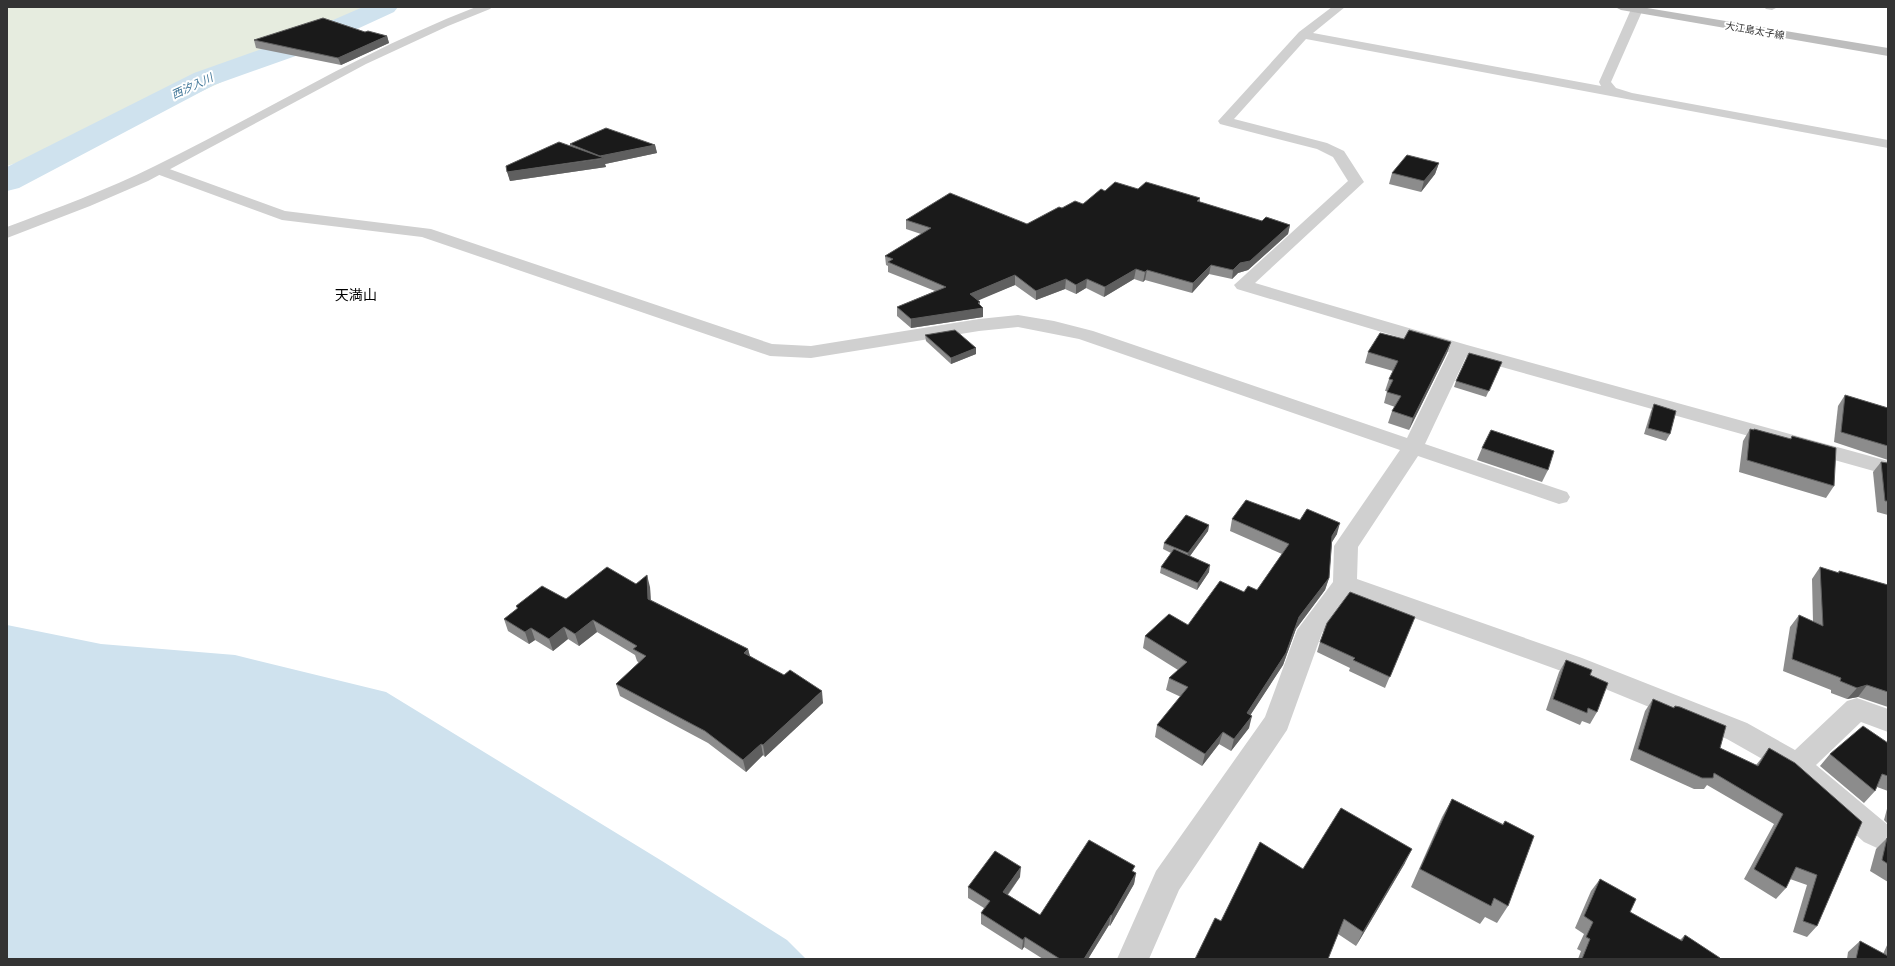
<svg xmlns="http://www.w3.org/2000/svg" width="1895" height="966" font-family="'PT Sans','Noto Sans JP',sans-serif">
	<rect width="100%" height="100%" fill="#fff"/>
	<polygon fill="#e6ecdf" points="7,7 383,7 116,131 7,166"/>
	<polygon fill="#cfe2ee" points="7,625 101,644 235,655 386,692 662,861 787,940 806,959 7,959"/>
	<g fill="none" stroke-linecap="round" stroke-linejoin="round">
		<polygon fill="#cfe2ee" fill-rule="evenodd" points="363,7 398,7 394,12 307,52 214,85 19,188 7,191 7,167 194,73 287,40"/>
		<g fill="#d0d0d0" fill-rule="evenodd">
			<polygon points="1332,7 1345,7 1313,33 1601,86 1599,82 1632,7 1644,7 1611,82 1616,88 1632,93 1888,140 1888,148 1306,39 1234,119 1327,143 1344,151 1364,182 1255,283 1467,345 1888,461 1888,475 1466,357 1425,444 1567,492 1570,497 1567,502 1559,504 1418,456 1358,547 1357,579 1582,658 1747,723 1795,750 1847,701 1857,698 1888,709 1888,732 1861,722 1816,765 1888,825 1888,853 1864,842 1787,773 1727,739 1564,672 1350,595 1322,633 1287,730 1179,890 1149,959 1117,959 1156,871 1265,717 1297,630 1333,582 1334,546 1400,450 1079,339 1018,327 979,331 811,358 770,356 422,237 282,220 154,173 152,170 154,167 164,167 285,211 431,229 772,344 811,346 979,319 1018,315 1054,321 1093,331 1407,438 1449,352 1237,289 1234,285 1348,181 1333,157 1317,149 1220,124 1218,121 1299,32"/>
			<polygon points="1764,7 1778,7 1772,10 1766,9"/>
		</g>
		<path fill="#d0d0d0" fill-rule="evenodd" d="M476,7H492L490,9L448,26L366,64L148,181L90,206L7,238V227C57,208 107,190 155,166C263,113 364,50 476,7Z"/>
		<polygon fill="#bdbdbd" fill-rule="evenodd" points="1615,7 1641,7 1888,48 1888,56 1621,10"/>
	</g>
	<g fill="#8c8c8c">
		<polygon points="365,32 387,36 389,43 341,65 256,48 254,40"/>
		<polygon points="570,144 655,145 657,153 605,164 606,167 510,181 506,166 570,146"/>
		<polygon points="1439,163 1435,174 1421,192 1389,184 1392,173"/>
		<polygon points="1138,189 1200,198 1200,202 1262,221 1290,225 1288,234 1248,270 1238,273 1232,279 1209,274 1192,293 1145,280 1143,282 1134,279 1104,297 1086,288 1076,294 1065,289 1036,300 1015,285 977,300 980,305 983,308 983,317 911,328 897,316 897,307 935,291 888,272 888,266 886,265 885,256 921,234 906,229 906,220 1027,224 1062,208 1083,204 1105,191"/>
		<polygon points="925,335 976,348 976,354 951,364 926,341"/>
		<polygon points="1404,339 1451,342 1447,353 1409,430 1388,423 1392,411 1395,407 1384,403 1387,391 1385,391 1389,379 1393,371 1365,363 1368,352"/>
		<polygon points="1502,362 1486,397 1454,387 1456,381"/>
		<polygon points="1845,395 1888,408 1888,460 1834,442 1838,406"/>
		<polygon points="1654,404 1670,434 1666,441 1644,434 1651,411"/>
		<polygon points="1750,429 1753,430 1754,429 1790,439 1792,436 1834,486 1826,498 1739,472 1743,441"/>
		<polygon points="1482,448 1548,470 1542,482 1477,460"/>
		<polygon points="1881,462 1888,463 1888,515 1877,512 1873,472"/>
		<polygon points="1232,519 1337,534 1332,542 1329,578 1325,590 1296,629 1283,665 1250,715 1249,728 1231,751 1219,744 1202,766 1155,737 1157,725 1181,697 1166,690 1169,678 1178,670 1143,648 1145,636 1188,625 1244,592 1257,590 1282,554 1230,531"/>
		<polygon points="1209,525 1208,531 1190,556 1209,572 1197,590 1160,573 1161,567 1171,553 1163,549 1164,543"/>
		<polygon points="1820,567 1838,573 1839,571 1888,585 1888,707 1858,697 1847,699 1831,693 1831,690 1783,671 1790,627 1799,615 1813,622 1812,579"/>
		<polygon points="650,587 651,600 748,649 750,656 823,703 765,757 763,755 746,772 708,743 620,696 616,684 639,663 637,661 635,655 597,632 579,646 568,639 553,651 535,640 529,644 508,631 504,619 517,609 516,606"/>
		<polygon points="1415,617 1385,688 1349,671 1350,668 1317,652 1320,642"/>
		<polygon points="1566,660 1590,675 1597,712 1590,724 1582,721 1580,725 1546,710 1559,672"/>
		<polygon points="1653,699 1673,708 1675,706 1720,748 1756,765 1760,760 1769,748 1862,822 1817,926 1807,937 1793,932 1807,885 1790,879 1786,888 1776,899 1744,879 1774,824 1707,785 1704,789 1694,789 1630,760 1645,711"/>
		<polygon points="1888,743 1888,791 1877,787 1875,791 1864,803 1820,766 1830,754"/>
		<polygon points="1452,799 1503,824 1505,821 1508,906 1497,923 1485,917 1480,924 1411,887 1442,817"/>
		<polygon points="1888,805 1888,824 1884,820"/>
		<polygon points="1887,838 1888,838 1888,882 1870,871 1876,849"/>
		<polygon points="1405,863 1356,946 1338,934 1221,921 1303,869"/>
		<polygon points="1133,872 1136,873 1134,884 1110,926 1109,925 1088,959 1043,959 1024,947 1022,950 981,924 981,913 984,908 968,898 968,887 1020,877 1008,895 1040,915"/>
		<polygon points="1600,879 1630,912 1680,940 1685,935 1720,959 1578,959 1581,951 1577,949 1584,934 1575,928 1591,891"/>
		<polygon points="1860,941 1883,954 1888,943 1888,959 1847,959 1848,952"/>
	</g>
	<g fill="#5f5f5f">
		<polygon points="387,36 389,43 341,65 338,58"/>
		<polygon points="655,145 657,153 605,164 606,167 510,181 507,172 601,159 600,156"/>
		<polygon points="1439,163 1435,174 1421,192 1424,181"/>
		<polygon points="1290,225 1288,234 1248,270 1238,273 1232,279 1233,270 1240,263"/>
		<polygon points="1211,265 1209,274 1192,293 1193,283"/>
		<polygon points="1136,269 1134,279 1104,297 1105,287"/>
		<polygon points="1147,270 1145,280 1143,282 1145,272"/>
		<polygon points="1015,275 1015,285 970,304 970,294"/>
		<polygon points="1066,279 1065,289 1036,300 1036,291"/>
		<polygon points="1087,279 1086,288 1076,294 1076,285"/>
		<polygon points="980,302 979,308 983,308 983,317 911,328 911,319"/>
		<polygon points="1451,342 1447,353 1409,430 1413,418"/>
		<polygon points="976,348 976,354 951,364 951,358"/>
		<polygon points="1340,523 1337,534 1328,548 1332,536"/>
		<polygon points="1209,525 1208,531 1187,560 1188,553"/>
		<polygon points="1210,565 1209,572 1197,590 1198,583"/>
		<polygon points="647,575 650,587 651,611 648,599"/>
		<polygon points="1329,578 1325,590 1296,629 1283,665 1244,725 1247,713 1299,617"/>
		<polygon points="593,620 597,632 579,646 575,634"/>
		<polygon points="564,627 568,639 553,651 549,639"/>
		<polygon points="531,628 535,640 529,644 525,632"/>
		<polygon points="748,649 751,661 744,653"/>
		<polygon points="1867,685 1858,697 1847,699 1857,688"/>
		<polygon points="822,691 823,703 765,757 763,745"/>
		<polygon points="1252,716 1249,728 1231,751 1234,739"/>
		<polygon points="1223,732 1219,744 1202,766 1205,754"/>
		<polygon points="761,744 763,755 746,772 743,760"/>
		<polygon points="1412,849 1405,863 1356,946 1363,932"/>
		<polygon points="1021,867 1020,877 1002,902 1003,892"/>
		<polygon points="1136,873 1134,884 1110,926 1112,915"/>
		<polygon points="1111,915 1109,925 1088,959 1084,959"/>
		<polygon points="1025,937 1024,947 1022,950 1023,940"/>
	</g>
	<g fill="#1a1a1a" stroke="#5f5f5f">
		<polygon points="323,18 365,32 368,31 387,36 338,58 254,40"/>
		<polygon points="606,128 655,145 600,156 570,144"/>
		<polygon points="559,142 604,158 507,172 506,166"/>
		<polygon points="1407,155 1439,163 1424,181 1392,173"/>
		<polygon points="1115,182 1138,189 1146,182 1200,198 1197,201 1262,221 1266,217 1290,225 1250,261 1240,263 1233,270 1211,265 1193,283 1147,270 1145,272 1136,269 1105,287 1087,279 1076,285 1066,279 1036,291 1015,275 970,294 980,302 978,303 983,308 911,319 897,307 946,287 888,262 893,259 885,256 931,228 906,220 950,193 1027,224 1059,207 1062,208 1075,201 1083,204 1101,189 1105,191"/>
		<polygon points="955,330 976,348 951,358 925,335"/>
		<polygon points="1409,330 1451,342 1413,418 1392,411 1401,396 1387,392 1393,380 1389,379 1398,361 1368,352 1380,333 1404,339"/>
		<polygon points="1469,353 1502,362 1489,391 1456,381"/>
		<polygon points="1845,395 1888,408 1888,446 1841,432"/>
		<polygon points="1654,404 1676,411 1670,434 1648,428"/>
		<polygon points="1750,429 1754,430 1754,429 1791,439 1792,436 1836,448 1834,486 1747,460"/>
		<polygon points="1491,430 1554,451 1548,470 1482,448"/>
		<polygon points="1881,462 1888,463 1888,501 1885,501"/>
		<polygon points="1246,500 1300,520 1307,509 1340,523 1332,536 1329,578 1299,617 1286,653 1247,713 1252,716 1234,739 1223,732 1205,754 1157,725 1188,687 1169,678 1187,662 1145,636 1169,614 1188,625 1220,581 1244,592 1248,586 1257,590 1289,544 1232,519"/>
		<polygon points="1186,515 1209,525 1188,553 1164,543"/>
		<polygon points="1174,549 1210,565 1198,583 1161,567"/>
		<polygon points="607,567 636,584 647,575 648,599 748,649 744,653 784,675 790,670 822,691 763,745 761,744 743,760 705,731 616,684 646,656 633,649 637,646 593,620 575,634 564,627 549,639 531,628 525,632 504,619 518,608 516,606 542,586 566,599"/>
		<polygon points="1820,567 1839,573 1839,571 1888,585 1888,692 1867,685 1857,688 1840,681 1841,678 1792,659 1799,615 1823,626"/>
		<polygon points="1350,592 1415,617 1390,677 1353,660 1355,658 1320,642 1327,623"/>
		<polygon points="1566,660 1592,670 1590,675 1608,683 1597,712 1588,708 1587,713 1553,699"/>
		<polygon points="1653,699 1674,708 1675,706 1680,707 1726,726 1720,748 1758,766 1769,748 1795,763 1862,822 1817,926 1803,921 1817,875 1796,867 1786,888 1754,869 1783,814 1714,773 1713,778 1702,778 1638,749"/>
		<polygon points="1863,726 1888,743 1888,776 1882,774 1875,791 1830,754"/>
		<polygon points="1452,799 1503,825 1505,821 1534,836 1508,906 1494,898 1491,906 1420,869"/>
		<polygon points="1341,808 1412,849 1363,932 1344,919 1328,959 1195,959 1215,918 1221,921 1260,842 1303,869"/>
		<polygon points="1887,838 1888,838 1888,864 1882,860"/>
		<polygon points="1089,840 1135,866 1132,871 1136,873 1112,915 1111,915 1084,959 1060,959 1025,937 1023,940 981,913 990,901 968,887 995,851 1021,867 1003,892 1040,915"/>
		<polygon points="1600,879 1636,899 1630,912 1682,941 1685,935 1720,958 1720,959 1582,959 1590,939 1586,937 1593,922 1584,916"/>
		<polygon points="1860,941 1888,956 1888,959 1856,959"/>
	</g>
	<g text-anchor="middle" stroke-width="4" stroke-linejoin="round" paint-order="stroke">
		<g font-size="10" fill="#333" stroke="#fff">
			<text transform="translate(1755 30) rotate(10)" y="4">大江島太子線</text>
		</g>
		<g font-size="11" font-style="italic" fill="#3f7597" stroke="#fff">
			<text transform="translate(192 86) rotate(-25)" y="4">西汐入川</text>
		</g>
		<g font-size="14" fill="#000" stroke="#fff">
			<text x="356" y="300">天満山</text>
		</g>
	</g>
	<rect width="1895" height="966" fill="none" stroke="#333333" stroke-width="16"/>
</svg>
